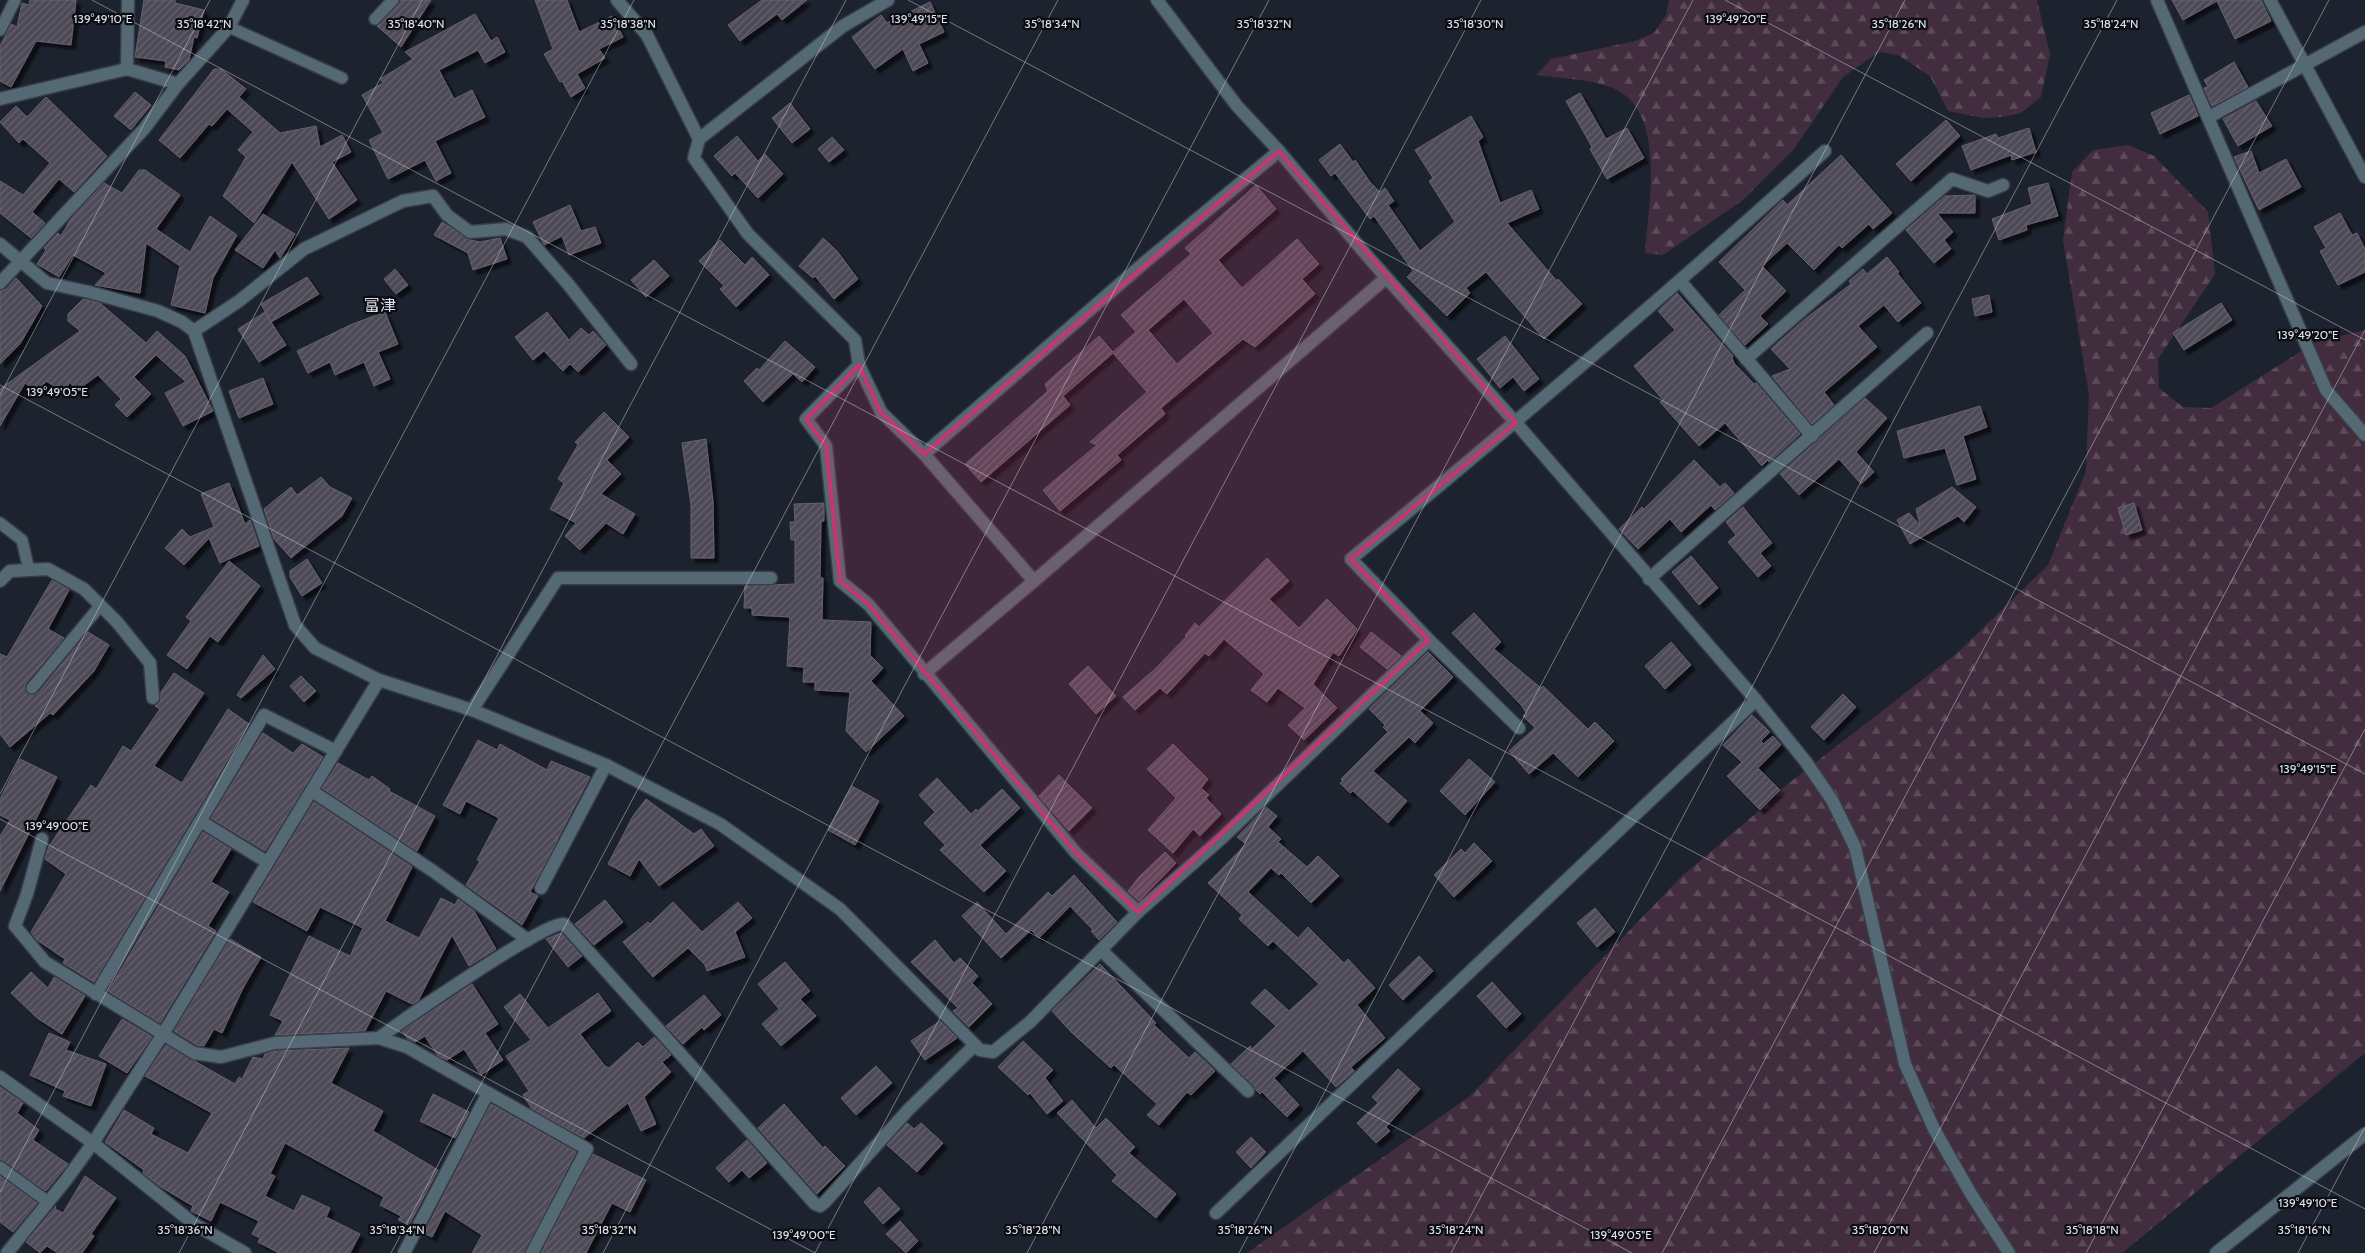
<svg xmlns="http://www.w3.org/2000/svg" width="2365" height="1253" font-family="Cabin,'Noto Sans JP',sans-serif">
	<defs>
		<pattern id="forest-firs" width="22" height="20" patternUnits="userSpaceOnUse" patternTransform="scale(1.25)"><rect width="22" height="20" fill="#422d3e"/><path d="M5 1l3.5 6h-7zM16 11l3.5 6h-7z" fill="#5d4b5a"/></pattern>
		<pattern id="building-hatch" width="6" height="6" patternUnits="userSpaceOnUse" patternTransform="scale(1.25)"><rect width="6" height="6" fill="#4d4957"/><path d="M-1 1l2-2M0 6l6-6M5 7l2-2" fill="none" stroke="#66636f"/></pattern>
		<filter id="shadow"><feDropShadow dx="4.5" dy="4.5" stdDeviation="1" flood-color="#0009"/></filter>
	</defs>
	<rect width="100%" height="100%" fill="#1d232e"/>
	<g fill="url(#forest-firs)">
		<path d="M1669,0H2037L2050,54L2041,97L2021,113L2002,117L1983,118L1948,111L1930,76L1898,55L1879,52L1843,77L1794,149L1743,200L1663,255L1645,253C1648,205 1669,106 1608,86C1586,79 1559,78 1536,75L1551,59L1635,41L1654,33L1666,15Z"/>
		<polygon points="2128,145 2154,156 2208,212 2215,274 2158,359 2159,388 2183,407 2211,408 2314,343 2365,330 2365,1053 2122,1253 1247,1253 1470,1096 1682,876 1760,810 1780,790 1957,653 2048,565 2086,471 2089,394 2063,240 2072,172 2093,150"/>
	</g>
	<g fill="url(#building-hatch)" stroke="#666170" fill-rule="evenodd" filter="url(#shadow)">
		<polygon points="30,0 76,0 71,45 36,41 11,87 0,81 0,46 11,24 17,27 22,3 29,5"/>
		<polygon points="144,0 175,0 175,3 204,10 197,38 194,37 189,60 179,70 165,67 166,61 135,57"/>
		<polygon points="400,0 431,0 401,47 377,26 398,5"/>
		<polygon points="535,0 567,0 579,32 612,16 623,37 599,49 605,58 577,74 585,88 571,97 562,81 560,82 544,54 553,49"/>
		<polygon points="762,0 807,0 782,20 777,14 740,41 728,25"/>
		<polygon points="2172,0 2261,0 2271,21 2235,39 2217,1 2183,20"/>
		<polygon points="930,2 944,32 919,44 928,63 913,71 903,49 875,69 852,37 881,15 887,23"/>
		<polygon points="475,14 491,41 497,37 505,52 485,63 478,50 439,70 454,99 472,90 485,117 435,141 451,173 436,181 425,160 388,179 369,140 383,133 362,95 383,83 380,79 413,59 405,52"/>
		<polygon points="2234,62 2248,87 2212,106 2204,88 2208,87 2204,80"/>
		<polygon points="214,69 221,69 246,89 239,97 280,133 316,126 320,147 342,135 351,152 332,162 357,200 329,219 292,162 254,223 223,196 246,157 238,150 253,132 227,109 212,126 209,124 180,158 159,140"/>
		<polygon points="135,92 151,105 131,130 114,116"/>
		<polygon points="1580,93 1606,139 1627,128 1644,158 1607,179 1590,149 1592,147 1566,101"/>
		<polygon points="2189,95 2198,116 2160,134 2151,113"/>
		<polygon points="46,97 107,156 74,192 59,179 32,212 45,223 31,238 0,213 0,181 23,195 50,163 23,139 19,143 0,122 16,106 27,117"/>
		<polygon points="2256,101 2272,126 2238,146 2223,119"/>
		<polygon points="790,103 810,129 792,143 772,118"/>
		<polygon points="1471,116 1483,137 1478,141 1500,203 1531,190 1539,209 1507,223 1557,281 1558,279 1582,304 1544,339 1486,272 1466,288 1470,293 1447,316 1407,277 1413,271 1374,216 1370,219 1335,173 1331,176 1319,160 1340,144 1353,162 1355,160 1370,182 1380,192 1385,188 1394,201 1388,205 1420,251 1455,222 1429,181 1433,178 1415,150"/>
		<polygon points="1946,120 1960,136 1911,181 1896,164"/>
		<polygon points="2029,128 2036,152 2012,160 2011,155 1971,170 1962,146 1996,134 1998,138"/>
		<polygon points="737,136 758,161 765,154 783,174 758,198 735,173 732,176 714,156"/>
		<polygon points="832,137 844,150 829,162 818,149"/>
		<polygon points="2251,151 2259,173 2286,159 2301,187 2259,210 2234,157"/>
		<polygon points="1841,155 1892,213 1873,229 1869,224 1842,248 1839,245 1814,270 1787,243 1762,266 1786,291 1760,316 1768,324 1745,345 1719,315 1745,290 1719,262 1783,200 1787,205"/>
		<polygon points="139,170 145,170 180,195 156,229 190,252 210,216 237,235 213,278 205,313 171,305 180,266 146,243 140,293 95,285 106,273 73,255 59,277 37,264 46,250 44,248 58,233 61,236 70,220 104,183 122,193"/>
		<polygon points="2048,183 2058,216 2026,225 2027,230 1999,240 1992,219 2032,204 2028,188"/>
		<path d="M1256,185L1276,209L1218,260L1242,288L1297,239L1319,264L1302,279L1315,294L1255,347L1243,339L1161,408L1165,414L1117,455L1121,460L1060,511L1043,490L1097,445L1090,442L1147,392L1113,353L1063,396L1070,405L981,482L965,464L1048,391L1045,384L1099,336L1113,352L1136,332L1121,315L1191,254L1185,248ZM1184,299L1213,333L1177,364L1148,330Z"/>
		<polygon points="1975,195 1975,213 1937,213 1953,232 1944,240 1951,249 1934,263 1906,230 1945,196"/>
		<polygon points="570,205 581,231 595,227 601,243 569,255 562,236 544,245 533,222"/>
		<polygon points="2340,213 2352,235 2357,233 2365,249 2365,272 2338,285 2320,251 2326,248 2314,227"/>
		<polygon points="263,214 295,234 280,258 275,250 263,268 235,250"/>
		<polygon points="442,222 470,240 480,242 500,238 507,259 473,270 468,253 434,235"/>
		<polygon points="823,238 837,251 858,279 834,299 815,276 813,278 799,266"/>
		<polygon points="720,240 745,265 752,257 769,275 736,307 720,289 724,286 699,261"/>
		<polygon points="1887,257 1899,272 1897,273 1921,303 1898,322 1884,305 1858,326 1877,347 1824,392 1834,405 1812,424 1772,376 1790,369 1771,349 1805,319 1851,284 1849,281 1863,269 1867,274"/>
		<polygon points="654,260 669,276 646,297 631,280"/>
		<polygon points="395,269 408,285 396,294 384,279"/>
		<polygon points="307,277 319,294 271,322 286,345 259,362 238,329 265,312 271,322 261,304"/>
		<polygon points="16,278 42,306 20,344 0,364 0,291 6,289"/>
		<polygon points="1677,293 1733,356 1732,358 1734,363 1754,384 1756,383 1800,434 1769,462 1768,460 1762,466 1725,423 1699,446 1660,402 1663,400 1634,366 1675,330 1658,311"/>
		<polygon points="1989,295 1992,312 1975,316 1972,299"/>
		<polygon points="83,299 100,303 146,343 157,331 185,356 213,411 183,426 165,393 186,382 156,355 134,377 151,394 127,417 115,405 121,399 98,375 76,391 70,382 64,392 46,381 38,392 25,383 0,426 0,389 80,331 68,321 68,314"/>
		<polygon points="2221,303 2232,320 2184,350 2173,333"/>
		<polygon points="385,312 398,344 378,352 390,379 374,386 364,362 335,375 330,362 308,373 297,351 350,325"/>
		<polygon points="547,312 569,340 581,328 589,335 593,331 606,345 578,372 570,364 563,371 544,351 533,360 515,337"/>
		<polygon points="1505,336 1539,379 1524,391 1513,377 1500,388 1477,359"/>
		<polygon points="785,341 815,367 802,382 793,374 763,402 744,381 757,368 759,370"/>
		<polygon points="263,378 273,404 239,418 229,391"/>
		<polygon points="1865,398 1887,418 1856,452 1874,472 1861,484 1839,459 1799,495 1780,474"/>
		<polygon points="1980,406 1987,427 1963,436 1976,479 1957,485 1945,448 1904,458 1897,431"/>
		<polygon points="604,412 629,437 607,460 621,474 601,494 635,514 623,534 606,523 580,550 565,536 576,523 550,509 564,483 558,479 578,445 575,442"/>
		<polygon points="706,439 713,502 714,558 691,558 691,505 682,443"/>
		<polygon points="1694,460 1720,487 1725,483 1734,493 1715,510 1711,505 1681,532 1670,519 1638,549 1619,529 1642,507 1644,509"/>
		<polygon points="321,477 330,487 352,498 342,516 291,558 274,539 264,509 291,487 297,495"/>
		<polygon points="229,483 245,524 250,520 259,546 220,563 209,538 184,565 165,548 182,529 190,537 214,527 201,494"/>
		<polygon points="1952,487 1976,507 1964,522 1958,516 1910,544 1897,520 1909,513 1920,525 1916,509"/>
		<polygon points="824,503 824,521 821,521 820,578 823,578 822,620 871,622 870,655 883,668 871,681 904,716 866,752 846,731 850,692 815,690 815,682 803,682 804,667 787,666 790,617 752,615 752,608 744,608 745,586 795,584 795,540 791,540 790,522 795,522 794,504"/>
		<polygon points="2134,503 2142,530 2126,535 2118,508"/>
		<polygon points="1743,507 1772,543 1760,553 1771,566 1758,577 1728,542 1736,535 1726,522"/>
		<polygon points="1691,556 1718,588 1699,605 1672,572"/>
		<polygon points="1267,558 1289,581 1269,599 1299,628 1327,599 1357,629 1339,656 1333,652 1313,684 1337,708 1304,740 1288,725 1305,708 1278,688 1267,702 1251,690 1264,674 1224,639 1209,656 1205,653 1167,694 1160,688 1135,710 1123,697 1155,669 1186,637 1185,636 1195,623 1199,627"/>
		<polygon points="307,559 322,583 302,596 290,577 290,571"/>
		<polygon points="229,561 260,586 218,642 210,636 187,669 167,655 191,621 186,617"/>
		<polygon points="52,580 69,590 48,629 64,638 26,683 25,687 27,693 31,695 38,693 88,632 109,645 94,671 53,715 50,713 10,747 0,734 0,654 7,657"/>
		<polygon points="1474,613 1501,642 1494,649 1541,688 1543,686 1588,729 1595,722 1614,741 1578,777 1553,753 1529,774 1509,751 1535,728 1523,716 1526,713 1522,706 1452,633"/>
		<polygon points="1371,632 1401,656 1387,669 1360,647"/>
		<polygon points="1671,642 1691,665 1665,689 1645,666"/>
		<polygon points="1428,652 1453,677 1420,711 1433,723 1415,743 1409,737 1373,771 1407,801 1388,823 1353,791 1350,793 1340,783 1343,781 1341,779 1388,732 1383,727 1385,725 1369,709"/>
		<polygon points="263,655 275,669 241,698 237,695"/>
		<polygon points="1088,666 1116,696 1096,714 1069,684"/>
		<polygon points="174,673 204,693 154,766 182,783 228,709 249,724 94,982 63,963 65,959 37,940 31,932 66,874 45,859 49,846 91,785 96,789 123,746 131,751 160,709 155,706 160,702 161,692"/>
		<polygon points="301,676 316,691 304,702 290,686"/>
		<polygon points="1843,694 1856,707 1824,740 1811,727"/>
		<polygon points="1752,715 1770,732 1761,741 1763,744 1773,736 1781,745 1758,768 1780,790 1760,810 1727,776 1742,762 1723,745"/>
		<polygon points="263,733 293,753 302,744 323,757 265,851 211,818"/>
		<polygon points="478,740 497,750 500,744 547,770 551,761 590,777 558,838 555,836 558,839 530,892 538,896 522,925 466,885 480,861 477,860 499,818 466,801 460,814 443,805"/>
		<polygon points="1173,744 1208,779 1201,788 1209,795 1206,798 1221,814 1200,836 1193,829 1173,853 1148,830 1176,798 1147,769"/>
		<polygon points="20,759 57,777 0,891 0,836 10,820 0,815 0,799"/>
		<polygon points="1469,759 1495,782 1465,815 1440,791"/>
		<polygon points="338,763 369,780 372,776 390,789 389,791 435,816 417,851 322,788"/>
		<polygon points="1059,775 1092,808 1069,831 1039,796"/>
		<polygon points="937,778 971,814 976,809 978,811 1002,789 1020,808 980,845 1006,871 984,892 940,850 945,845 924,823 935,812 919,795"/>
		<polygon points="852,786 879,801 855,845 828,830"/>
		<polygon points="646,799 694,834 701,829 714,846 659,886 639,859 630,876 608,864 633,816"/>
		<polygon points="314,802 412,867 385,921 419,938 441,898 455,905 458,899 474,911 496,949 469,966 452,935 418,1001 412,1004 386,991 365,1031 275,1035 283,1021 270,1015 309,936 350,956 363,928 320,907 307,931 253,902"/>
		<polygon points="1266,807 1277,816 1268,827 1281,839 1278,842 1307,867 1318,856 1339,876 1311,903 1281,873 1279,875 1271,868 1248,892 1298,938 1308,927 1344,963 1348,959 1375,988 1357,1005 1385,1038 1351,1067 1354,1071 1336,1087 1303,1051 1274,1078 1299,1105 1287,1117 1262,1092 1260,1094 1231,1064 1250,1046 1252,1049 1276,1026 1251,1003 1265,989 1289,1011 1319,984 1273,941 1268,946 1239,919 1242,915 1208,883 1246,844 1237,837"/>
		<polygon points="203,832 231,849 211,882 229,892 208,926 216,931 160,1023 108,991"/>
		<polygon points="1474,843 1492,861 1454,897 1434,875 1461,849 1465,853"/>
		<polygon points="1165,852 1176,863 1139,901 1128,891 1139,877"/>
		<polygon points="1074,875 1117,922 1099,940 1091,931 1093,930 1070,906 1039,938 1031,930 1001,958 962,916 977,902 1006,934 1048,892 1052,896"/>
		<polygon points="605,900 623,922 594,945 575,924"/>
		<polygon points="673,902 702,932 738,902 752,918 735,932 745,957 707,971 705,965 688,948 653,977 623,942 648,922 650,924"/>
		<polygon points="1595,908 1615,932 1597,947 1577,923"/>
		<polygon points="561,933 582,956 568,967 546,939"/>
		<polygon points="230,939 261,957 243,988 222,1033 214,1029 204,1046 197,1045 174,1031"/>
		<polygon points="935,940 954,963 960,958 978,976 972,983 992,1004 969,1027 953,1011 958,1008 911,962"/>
		<polygon points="1419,956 1433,971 1403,1000 1389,985"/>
		<polygon points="785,962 810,991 800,999 816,1016 781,1046 762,1024 779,1009 758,984"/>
		<polygon points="1100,964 1156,1023 1154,1025 1189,1058 1195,1052 1215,1071 1191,1095 1187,1092 1159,1125 1147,1115 1157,1104 1114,1065 1111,1068 1071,1032 1052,1011"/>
		<polygon points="31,972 48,988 54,977 85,996 62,1034 37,1018 11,993"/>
		<polygon points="1492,982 1521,1014 1506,1028 1477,996"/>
		<polygon points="472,984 498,1024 485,1033 503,1060 481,1075 464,1049 447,1060 438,1056 425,1036 415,1042 407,1038 402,1031"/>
		<polygon points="598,993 611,1011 580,1034 605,1066 609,1068 638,1042 643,1047 654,1037 671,1055 662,1062 671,1072 644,1097 656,1124 641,1131 628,1103 584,1138 532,1109 523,1095 529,1091 506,1056 531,1040 504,1007 520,994 548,1028"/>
		<polygon points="704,995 721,1015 704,1030 702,1027 683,1044 666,1026"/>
		<polygon points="122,1019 152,1037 127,1073 99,1056"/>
		<polygon points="940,1021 957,1038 925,1060 911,1041"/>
		<polygon points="49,1033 70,1042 66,1050 106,1064 91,1106 63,1096 65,1091 30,1075"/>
		<polygon points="1023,1041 1053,1070 1045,1078 1063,1101 1047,1114 1030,1093 1028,1095 998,1067"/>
		<polygon points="166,1045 235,1084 239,1077 242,1079 253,1057 263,1059 265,1054 276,1051 349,1048 331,1083 383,1111 373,1131 438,1170 409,1225 398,1220 401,1216 380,1205 384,1197 285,1143 270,1174 275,1176 265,1196 294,1211 302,1195 330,1208 326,1217 360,1234 350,1253 279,1253 258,1242 260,1238 252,1234 259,1221 220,1202 211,1221 191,1211 193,1206 161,1187 143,1173 144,1170 105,1142 124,1110 154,1128 151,1134 188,1153 212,1113 145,1076"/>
		<polygon points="876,1066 892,1083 856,1115 841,1098"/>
		<polygon points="1398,1069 1420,1089 1386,1127 1390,1131 1376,1143 1357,1123 1378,1103 1372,1097"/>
		<polygon points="0,1087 23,1103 17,1113 39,1130 33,1140 68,1164 46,1191 0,1160"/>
		<polygon points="433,1094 469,1112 455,1138 420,1121"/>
		<polygon points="1072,1100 1096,1128 1106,1118 1135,1147 1129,1153 1176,1194 1156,1218 1112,1181 1117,1175 1057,1113"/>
		<polygon points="491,1104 576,1152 524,1253 472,1253 482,1235 445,1211 432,1237 424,1233"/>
		<polygon points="784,1104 823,1148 825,1146 845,1166 817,1194 758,1128"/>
		<polygon points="907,1123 914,1129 921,1123 943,1143 917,1172 887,1145"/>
		<polygon points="1251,1137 1266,1152 1251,1168 1236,1152"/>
		<polygon points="747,1140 767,1163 749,1178 742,1170 729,1182 716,1168"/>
		<polygon points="593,1154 646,1180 630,1212 612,1203 586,1253 541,1253"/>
		<polygon points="0,1176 37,1203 13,1232 0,1222"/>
		<polygon points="85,1176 116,1198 91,1234 94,1236 82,1253 58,1253 47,1246 40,1253 26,1242 56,1206 55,1209 63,1213"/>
		<polygon points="879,1187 900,1209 883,1224 864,1202"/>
		<polygon points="900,1221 918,1241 906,1253 886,1234"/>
	</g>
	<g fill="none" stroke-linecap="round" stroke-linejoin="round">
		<defs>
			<g id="service">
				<polyline points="375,19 393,0"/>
				<polyline points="229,27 342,78"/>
				<polyline points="0,30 15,0"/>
				<polyline points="0,523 22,540 29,570"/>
				<polyline points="32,688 100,606"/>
				<polyline points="0,1167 48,1202"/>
			</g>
			<g id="minor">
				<polyline points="617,0 647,35 699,139"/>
				<polyline points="888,0 843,26 699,139 694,158 748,234 855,340 859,365 881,412 924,454 1034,581 1386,278"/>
				<polyline points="1157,0 1237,106 1279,151 1369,258 1516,423 1756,700 1806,762 1832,800 1855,847 1905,1064 1934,1129 1971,1194 2009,1253"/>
				<polyline points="2157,0 2326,390 2365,435"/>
				<polyline points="2270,0 2365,177"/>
				<polyline points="127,69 128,0"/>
				<polyline points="0,99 127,69 178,84"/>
				<polyline points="2209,117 2365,32"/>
				<polyline points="0,244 47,283 89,292 158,311 182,322 194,331 295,625 315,648 379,680 472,710 606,765 720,824 840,909 980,1050 993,1052 1030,1022 1138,912 1223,837 1429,640"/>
				<polyline points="1681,282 1812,436"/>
				<polyline points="0,283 144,129 178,84 229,27 243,0"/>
				<polyline points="194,331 239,301 304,249 403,201 433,196 447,215 470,232 506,229 527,237 568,284 631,364"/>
				<polyline points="1746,359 1952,179 1988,191 2003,185"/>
				<polyline points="859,365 806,419 826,446 840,581 868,604 1076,853 1138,912"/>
				<polyline points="924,454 1144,263 1279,151"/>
				<polyline points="1649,579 1927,333"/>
				<polyline points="0,581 10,571 48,569 84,589 117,622 150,663 153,698"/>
				<polyline points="924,674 1034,581"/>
				<polyline points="472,710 558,578 771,578"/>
				<path d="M1519,728L1429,640L1351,559C1512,426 1671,291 1825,151"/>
				<polyline points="312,791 433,871 528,940"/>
				<polyline points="202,822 267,862"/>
				<polyline points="42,839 27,894 15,926 45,962 194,1053 221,1057 275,1043 379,1038 407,1047 587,1149 532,1253"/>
				<polyline points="541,888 606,765"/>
				<polyline points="1101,950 1248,1091"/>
				<polyline points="96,994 264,715 336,751"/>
				<path d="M379,1038C400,1022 549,919 564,924L815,1204L820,1206L825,1202L909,1109L975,1045"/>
				<polyline points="0,1077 93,1143 194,1224 245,1253"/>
				<polyline points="1216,1213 1756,700"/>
				<polyline points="7,1253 66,1180 93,1143 163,1034 379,680"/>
				<polyline points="404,1253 488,1093"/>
			</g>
			<polyline id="tertiary" points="2216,1253 2365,1134"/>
		</defs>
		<use href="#service" stroke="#383e48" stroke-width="14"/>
		<use href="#minor" stroke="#383e48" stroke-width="15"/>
		<use href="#tertiary" stroke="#383e48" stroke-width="15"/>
		<use href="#service" stroke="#546974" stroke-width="11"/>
		<use href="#minor" stroke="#546974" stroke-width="12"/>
		<use href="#tertiary" stroke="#546974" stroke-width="12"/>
	</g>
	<path fill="#c63670" fill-opacity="0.2" stroke="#c63670" stroke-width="4" stroke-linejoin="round" d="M1279,151L1516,423L1351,559L1429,640L1138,912L1076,853L868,604L840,581L826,446L806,419L859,365L881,412L924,454Z"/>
	<path fill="none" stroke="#dde1e9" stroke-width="1" stroke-opacity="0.45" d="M92,0L2365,1209M908,0L2365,774M1725,0L2365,340M0,385L1632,1253M0,395L210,0M0,794L422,0M0,819L815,1253M0,1192L634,0M179,1253L846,0M391,1253L1058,0M603,1253L1269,0M815,1253L1481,0M1027,1253L1693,0M1239,1253L1905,0M1451,1253L2117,0M1662,1253L2329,0M1874,1253L2365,330M2086,1253L2365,729M2298,1253L2365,1127"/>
	<g text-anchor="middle" stroke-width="4.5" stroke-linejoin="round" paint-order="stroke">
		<g font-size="16" fill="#dde1e9" stroke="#0a0c11">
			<text x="380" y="311">富津</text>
		</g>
	</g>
	<g font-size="12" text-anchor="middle" fill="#dde1e9" stroke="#0a0c11" stroke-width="4.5" stroke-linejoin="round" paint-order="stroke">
		<text x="103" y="23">139°49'10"E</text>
		<text x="919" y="23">139°49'15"E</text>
		<text x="1736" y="23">139°49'20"E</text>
		<text x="628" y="28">35°18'38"N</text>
		<text x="1052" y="28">35°18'34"N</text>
		<text x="1899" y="28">35°18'26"N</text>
		<text x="2111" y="28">35°18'24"N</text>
		<text x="204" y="28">35°18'42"N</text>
		<text x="416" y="28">35°18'40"N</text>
		<text x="1264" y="28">35°18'32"N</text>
		<text x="1475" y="28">35°18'30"N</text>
		<text x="2308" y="339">139°49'20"E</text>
		<text x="57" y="396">139°49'05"E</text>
		<text x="2308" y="773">139°49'15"E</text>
		<text x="57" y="830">139°49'00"E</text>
		<text x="2308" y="1207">139°49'10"E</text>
		<text x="185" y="1234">35°18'36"N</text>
		<text x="397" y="1234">35°18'34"N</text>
		<text x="609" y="1234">35°18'32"N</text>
		<text x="1033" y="1234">35°18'28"N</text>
		<text x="1245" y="1234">35°18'26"N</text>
		<text x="1456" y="1234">35°18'24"N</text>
		<text x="1880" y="1234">35°18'20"N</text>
		<text x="2092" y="1234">35°18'18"N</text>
		<text x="2304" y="1234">35°18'16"N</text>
		<text x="804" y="1239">139°49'00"E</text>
		<text x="1621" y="1239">139°49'05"E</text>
	</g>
</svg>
